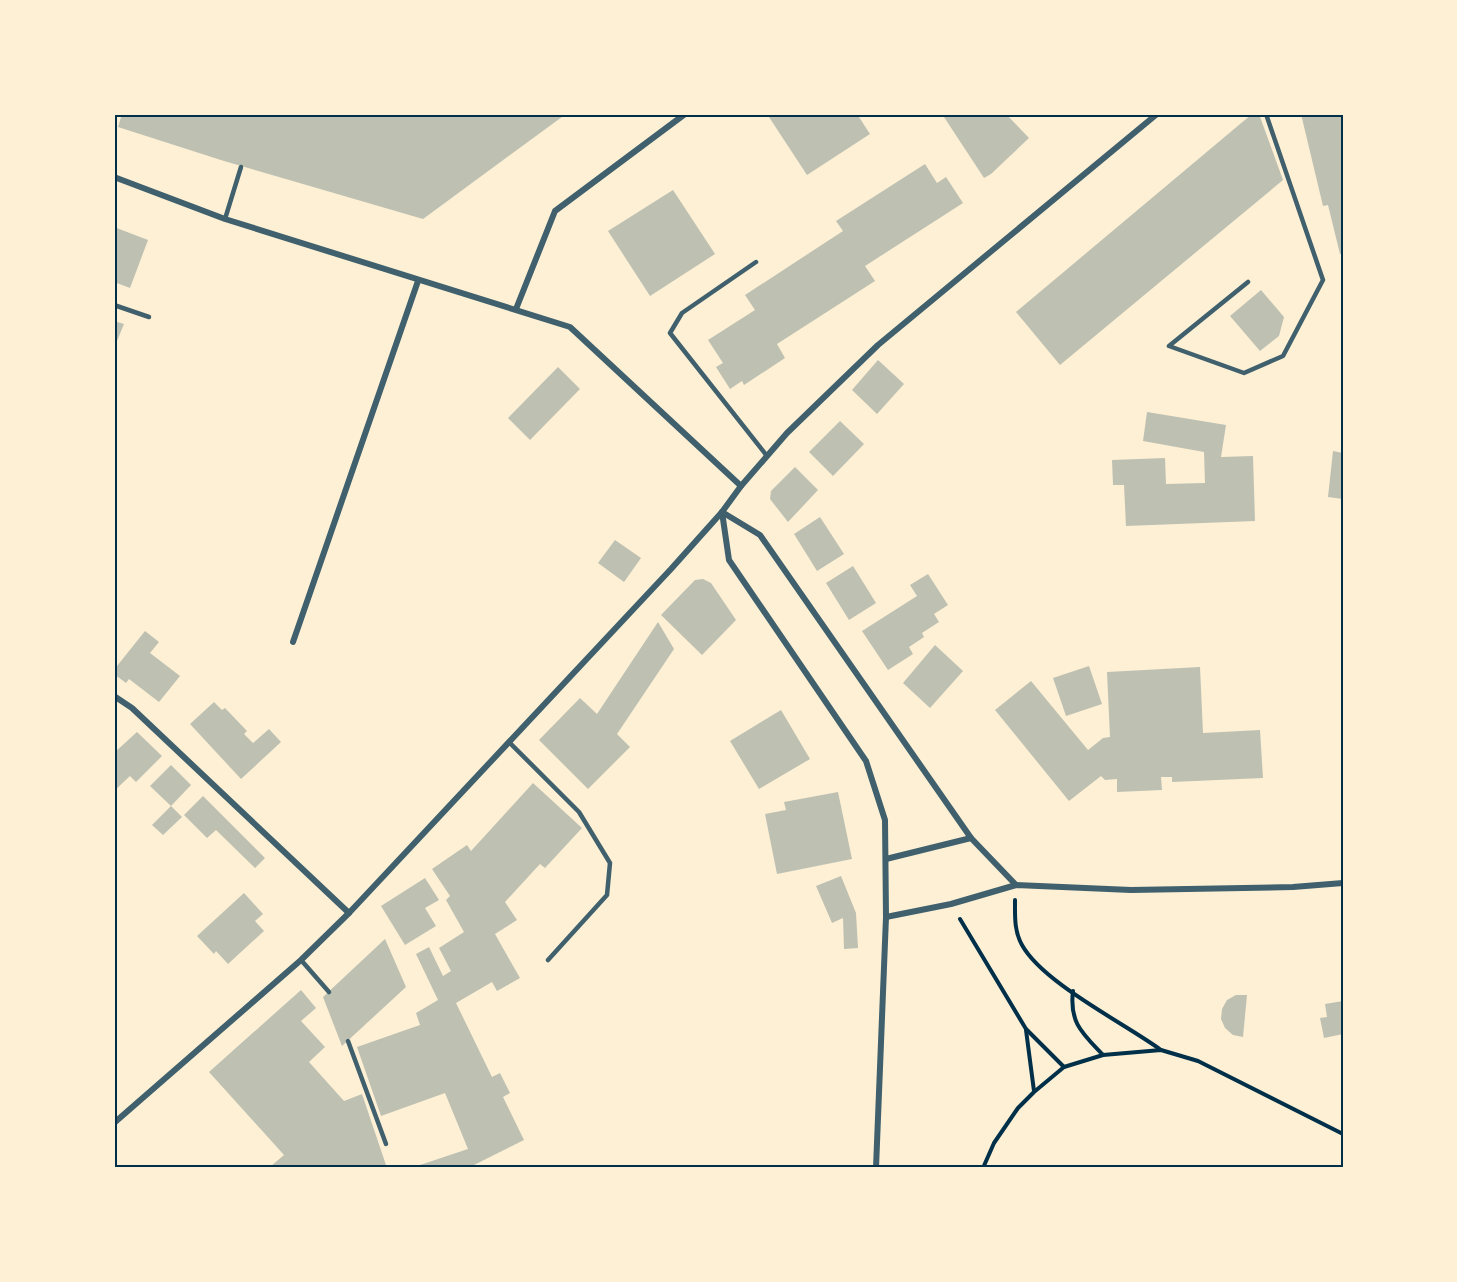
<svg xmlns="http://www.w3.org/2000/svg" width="1457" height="1282" font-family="'Asap Condensed',sans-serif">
	<rect width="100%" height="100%" fill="#fdf0d5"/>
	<g fill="#bec0b2">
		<polygon points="122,114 566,114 423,219 224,161 118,127"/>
		<polygon points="767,114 857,114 870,134 807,175"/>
		<polygon points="942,114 1006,114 1029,138 991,174 984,178"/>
		<polygon points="1252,114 1259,114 1283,180 1060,365 1016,312"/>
		<polygon points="1301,114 1343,114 1343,253 1340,254 1328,205 1323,206"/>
		<polygon points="925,164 937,183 946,177 963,203 865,266 875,281 777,344 785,358 744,385 742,381 730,389 716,367 723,363 708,340 755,310 745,295 843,231 836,221"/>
		<polygon points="673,190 715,254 650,296 608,231"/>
		<polygon points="114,227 148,240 130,288 114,282"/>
		<polygon points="1261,290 1284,317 1279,336 1260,351 1230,316"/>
		<polygon points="114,321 124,324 117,341 114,339"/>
		<polygon points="878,360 904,384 877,414 852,390"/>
		<polygon points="558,367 580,389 530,440 508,418"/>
		<polygon points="1147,412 1226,425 1221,457 1253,456 1255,521 1126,526 1124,485 1113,485 1112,460 1165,458 1166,484 1205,483 1204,452 1143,441"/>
		<polygon points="840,421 864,444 833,476 809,452"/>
		<polygon points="1333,451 1343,453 1343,499 1328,497"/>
		<polygon points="795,467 818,490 788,522 770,499 771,491"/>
		<polygon points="820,517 844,554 817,571 794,534"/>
		<polygon points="615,540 641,558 624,582 598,563"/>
		<polygon points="853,566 876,603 849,620 826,583"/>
		<polygon points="928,574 948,605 934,614 939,622 922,633 924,637 909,647 913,654 888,670 862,631 917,596 910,585"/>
		<polygon points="703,579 711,583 736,620 702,655 661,615 695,580"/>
		<polygon points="658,622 674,649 617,734 630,747 588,789 539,740 580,698 597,714"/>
		<polygon points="145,631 159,642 150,653 180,676 159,702 129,679 126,683 114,674 114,664 117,666"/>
		<polygon points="935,645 963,671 930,708 903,683"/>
		<polygon points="1089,666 1102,704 1066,716 1053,678"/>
		<polygon points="1200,667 1203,733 1260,730 1263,778 1172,782 1172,777 1161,777 1162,790 1117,792 1117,779 1105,780 1101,776 1069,801 995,710 1031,681 1088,750 1103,738 1110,737 1107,672"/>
		<polygon points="214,702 222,710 225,708 247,731 244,734 253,743 269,729 281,742 241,779 190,724"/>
		<polygon points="781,710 810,759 759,789 730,741"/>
		<polygon points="137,732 162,756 136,782 130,776 114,791 114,753"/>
		<polygon points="171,765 191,785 171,806 150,786"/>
		<polygon points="533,783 582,828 545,868 540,864 505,902 517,920 495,934 520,978 497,991 492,982 456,1003 492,1077 500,1073 510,1093 503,1097 524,1140 474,1165 475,1168 411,1168 468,1149 445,1093 381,1116 357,1047 420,1025 416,1013 438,1000 416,954 429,947 443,976 451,971 439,948 464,932 446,900 450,896 432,869 467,845 471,851"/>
		<polygon points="838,792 852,859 777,874 765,814 786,810 784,802"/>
		<polygon points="203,796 265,858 255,868 216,830 207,838 184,815"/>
		<polygon points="171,806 182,817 163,835 152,825"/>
		<polygon points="841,876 856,913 858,948 844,949 843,918 832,923 816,886"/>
		<polygon points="425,878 439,900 425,908 436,926 405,945 381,906"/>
		<polygon points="244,893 263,914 255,921 264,931 228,964 216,951 214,954 197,936"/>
		<polygon points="385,939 406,987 342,1046 323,997"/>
		<polygon points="301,990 316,1008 301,1021 325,1047 309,1062 344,1101 362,1094 387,1168 272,1168 271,1166 284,1155 209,1072"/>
		<polygon points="1236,995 1247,995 1243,1037 1233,1035 1225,1028 1221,1019 1222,1009 1227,1000"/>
		<polygon points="1343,1001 1343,1034 1324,1038 1320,1018 1327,1017 1325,1004"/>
	</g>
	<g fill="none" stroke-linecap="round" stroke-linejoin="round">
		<g stroke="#003049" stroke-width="4">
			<path d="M1015,900C1015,916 1014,931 1022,945C1043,983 1124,1023 1161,1050"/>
			<polyline points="960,919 1026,1029 1064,1067"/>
			<path d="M1073,991C1069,1023 1083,1034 1103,1055"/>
			<polyline points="1026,1030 1034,1091"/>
			<polyline points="983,1168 994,1143 1018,1108 1034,1092 1064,1067 1103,1055 1161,1050 1198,1061 1343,1134"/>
		</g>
		<g stroke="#3f606c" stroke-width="4.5">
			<polyline points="225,219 241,167"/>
			<polyline points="756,262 682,313 670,333 767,456"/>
			<polyline points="1248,282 1169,346 1244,373 1283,356 1323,280 1266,114"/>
			<polyline points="114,305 149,317"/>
			<polyline points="509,742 579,812 610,863 607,895 548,960"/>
			<polyline points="301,960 329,992"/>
			<polyline points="348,1041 386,1144"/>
		</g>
		<g stroke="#3f606c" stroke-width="6">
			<polyline points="114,177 225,219 570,327 741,486"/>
			<polyline points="516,309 555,211 685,114"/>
			<polyline points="722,512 729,560 866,761 885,820 886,917 876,1168"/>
			<polyline points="722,512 760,535 971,838 1016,885"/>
			<polyline points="293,642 418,281"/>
			<polyline points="114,696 132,708 349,913"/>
			<polyline points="886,859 971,838"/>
			<polyline points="886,917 951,904 1016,885 1131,890 1293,887 1343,883"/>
			<polyline points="114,1123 301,960 349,913 671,569 722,512 741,486 787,433 878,345 1157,114"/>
		</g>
	</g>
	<rect width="1457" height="1282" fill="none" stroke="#fdf0d5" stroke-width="231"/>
	<rect x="116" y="116" width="1226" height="1050" fill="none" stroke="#003049" stroke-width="2"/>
</svg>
